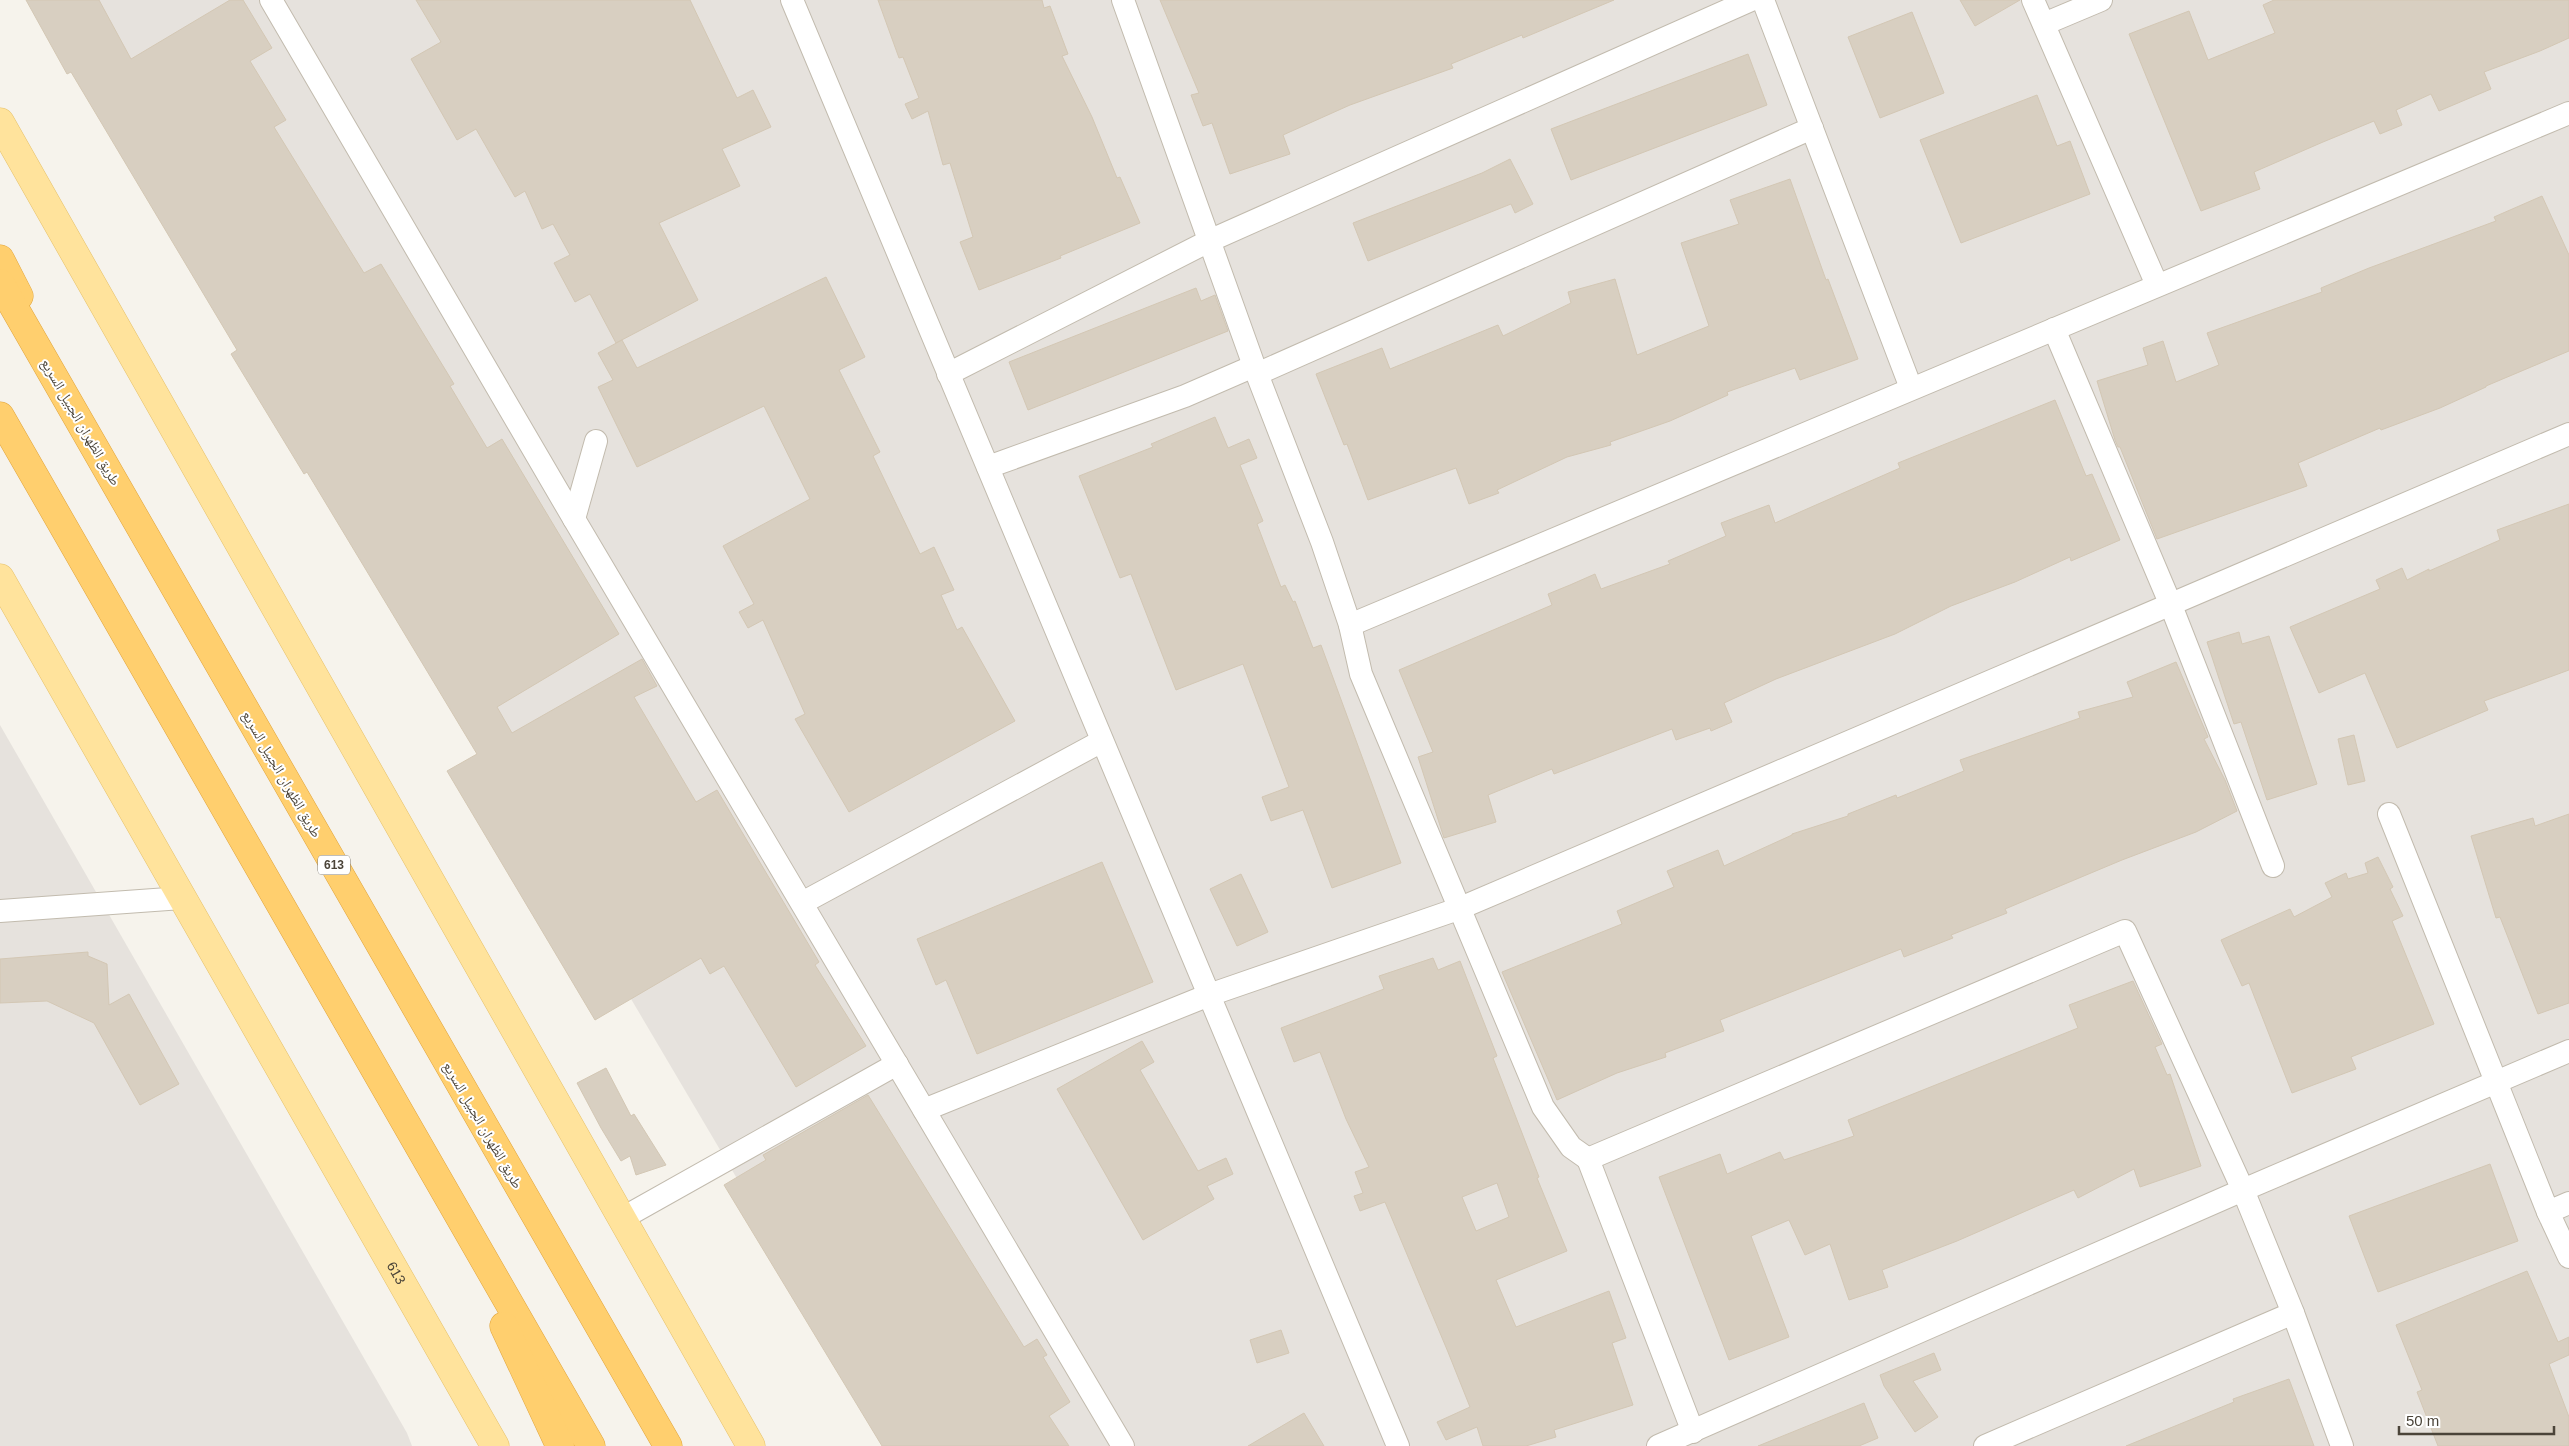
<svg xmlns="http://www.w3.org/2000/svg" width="2569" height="1446" font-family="Arial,'Noto Naskh Arabic',sans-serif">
	<rect width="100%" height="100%" fill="#f6f3ec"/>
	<g fill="#e6e2dd">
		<polygon points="62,0 2569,0 2569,1446 895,1446 448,689"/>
		<polygon points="0,725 407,1433 412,1446 0,1446"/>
	</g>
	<g fill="#d8cfc1" stroke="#d3c7b4" fill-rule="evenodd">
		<polygon points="26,0 99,0 131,59 230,0 243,0 272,48 250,61 286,120 274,127 364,273 381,264 454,384 450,386 487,448 502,439 619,634 497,707 512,733 642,659 657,686 634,697 696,802 717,790 819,962 815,965 866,1046 796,1087 724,966 710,974 701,958 595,1020 447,771 477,754 307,472 304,474 231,354 237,350 71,72 67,74"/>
		<polygon points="416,0 690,0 737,98 753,90 771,127 722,149 740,186 659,223 698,300 616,343 590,294 575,302 554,263 570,255 553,224 542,229 525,191 515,197 476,129 457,140 411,59 441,42"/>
		<polygon points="878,0 1042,0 1044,8 1050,6 1068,54 1062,56 1092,117 1117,178 1120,177 1140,223 1060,256 1061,258 979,290 960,242 973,237 950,163 943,165 928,111 912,119 905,104 919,98 903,57 899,58"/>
		<polygon points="1160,0 1614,0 1523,38 1522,35 1451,64 1453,68 1350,105 1283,135 1290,154 1230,174 1212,123 1203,126 1191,95 1199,93"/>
		<polygon points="1960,0 2020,0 1975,26"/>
		<polygon points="2274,0 2569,0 2569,38 2540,51 2484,72 2491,89 2439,111 2431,94 2396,110 2402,125 2380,134 2374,121 2323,142 2254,172 2260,189 2201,211 2129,34 2189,11 2208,60 2275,33 2263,5"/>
		<polygon points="1912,12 1944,93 1880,118 1848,37"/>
		<polygon points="1748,54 1767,105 1571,180 1551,129"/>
		<polygon points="2037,95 2057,146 2070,141 2090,194 1961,243 1920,140"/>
		<polygon points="1510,159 1533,204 1515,213 1511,204 1368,261 1353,223 1482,173"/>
		<polygon points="1790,179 1826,280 1828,279 1858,359 1800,380 1795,368 1727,392 1728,395 1670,421 1610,442 1611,445 1567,457 1497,490 1499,493 1469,504 1456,468 1368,500 1347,444 1344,445 1316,374 1382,348 1390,369 1498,325 1503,336 1571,303 1568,292 1615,279 1637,355 1709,326 1681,243 1739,224 1730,200"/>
		<polygon points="2542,196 2569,255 2569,351 2486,386 2486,387 2440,408 2381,430 2380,428 2298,463 2307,486 2157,539 2120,447 2118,447 2115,440 2097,381 2148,365 2143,348 2163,341 2176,382 2219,365 2207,333 2322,292 2321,288 2369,268 2496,221 2494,217"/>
		<polygon points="826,277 865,357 839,370 880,452 873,456 920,554 934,547 954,590 941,595 957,630 962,627 1015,721 849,812 795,719 805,714 763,620 748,628 739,612 754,604 723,546 810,499 764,406 637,467 598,387 613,380 598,353 622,340 637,368"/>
		<polygon points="1196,288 1201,301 1215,295 1228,331 1028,410 1009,362"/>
		<polygon points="2055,400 2086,476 2092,474 2120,540 2071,561 2070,557 2015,582 1951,606 1895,634 1776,679 1724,703 1732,722 1711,731 1710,728 1676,740 1672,729 1554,774 1552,769 1488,795 1496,822 1444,838 1418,757 1433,752 1399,670 1552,605 1548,594 1570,585 1595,574 1601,589 1670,564 1668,561 1726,536 1721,523 1769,505 1775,523 1900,468 1898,463"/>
		<polygon points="1215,417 1228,448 1249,439 1257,458 1240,465 1263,521 1257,524 1281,587 1285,585 1293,602 1295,601 1313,648 1321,645 1401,863 1332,888 1303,810 1271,821 1262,797 1289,787 1243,664 1176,690 1131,574 1120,578 1079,476 1153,447 1151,444"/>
		<polygon points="2569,504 2569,670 2484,701 2488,710 2397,748 2365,673 2319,693 2290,627 2380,589 2376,580 2402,568 2407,580 2429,569 2429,571 2500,540 2497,530"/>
		<polygon points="2239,632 2242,644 2269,636 2317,784 2267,800 2241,722 2234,724 2207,642"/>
		<polygon points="2176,662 2208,737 2204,739 2225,780 2237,811 2196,832 2122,860 2005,909 2007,913 1951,935 1953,938 1904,957 1901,949 1720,1020 1724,1031 1665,1053 1666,1057 1617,1073 1557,1100 1502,972 1622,924 1617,911 1674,887 1667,871 1718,850 1724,866 1792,835 1792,834 1848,816 1848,814 1896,795 1897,798 1964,771 1960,760 2080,718 2078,712 2133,697 2127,682"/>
		<polygon points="2354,735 2365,781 2348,785 2338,739"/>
		<polygon points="2569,814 2569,1003 2538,1014 2500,917 2496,918 2471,836 2533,818 2535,826"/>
		<polygon points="2378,857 2393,887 2390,889 2403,916 2392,921 2434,1024 2351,1057 2356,1069 2292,1093 2249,983 2242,986 2221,940 2290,909 2294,917 2332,897 2325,883 2346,873 2348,879 2368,873 2365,863"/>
		<polygon points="1102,862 1153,982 977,1054 946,980 936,985 917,939"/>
		<polygon points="1241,874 1268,932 1237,946 1210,889"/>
		<polygon points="88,952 88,956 107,964 109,1005 129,994 179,1084 140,1105 94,1023 47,1001 0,1003 0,959"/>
		<path d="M1433,958L1438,970L1460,961L1497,1056L1493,1058L1539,1177L1537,1178L1567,1251L1496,1280L1516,1327L1609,1291L1626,1338L1612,1343L1633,1405L1554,1430L1556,1437L1526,1446H1483L1477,1427L1446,1440L1437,1422L1470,1407L1448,1352L1385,1202L1360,1211L1354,1196L1363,1193L1355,1172L1369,1167L1346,1119L1320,1052L1294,1062L1281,1028L1384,989L1379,976ZM1497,1183L1509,1217L1476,1231L1462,1197Z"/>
		<polygon points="2133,981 2162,1044 2155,1047 2167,1075 2170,1074 2201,1166 2140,1187 2134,1169 2078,1198 2074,1190 1957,1241 1882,1270 1888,1287 1849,1300 1830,1244 1805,1255 1789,1220 1751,1236 1789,1337 1729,1360 1659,1177 1720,1154 1727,1174 1780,1152 1784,1160 1854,1136 1848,1120 2078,1028 2069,1005"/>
		<polygon points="1142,1041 1154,1062 1140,1070 1198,1171 1226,1158 1233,1174 1207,1186 1214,1199 1143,1240 1057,1089"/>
		<polygon points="606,1068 631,1116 634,1114 666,1165 636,1175 630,1156 621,1161 601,1128 577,1083"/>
		<polygon points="868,1095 1024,1347 1037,1339 1047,1355 1043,1357 1070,1402 1049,1416 1069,1446 882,1446 724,1185 766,1160 763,1155"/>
		<polygon points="2490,1164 2518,1241 2378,1292 2349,1216"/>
		<polygon points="2527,1271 2558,1342 2569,1337 2569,1355 2549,1364 2569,1417 2569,1446 2438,1446 2417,1392 2422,1390 2396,1325"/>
		<polygon points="1281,1330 1289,1353 1257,1363 1250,1340"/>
		<polygon points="1934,1353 1941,1370 1913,1381 1938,1417 1915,1432 1884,1386 1880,1375"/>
		<polygon points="2289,1379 2314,1446 2126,1446 2234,1402 2233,1399"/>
		<polygon points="1864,1403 1878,1438 1859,1446 1758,1446"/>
		<polygon points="1304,1413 1324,1446 1248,1446"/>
	</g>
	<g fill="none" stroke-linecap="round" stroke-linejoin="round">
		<defs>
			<g id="minor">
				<polyline points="271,0 574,519 1123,1446"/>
				<polyline points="792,0 1398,1446"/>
				<polyline points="1123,0 1257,374 1322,542 1350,625 2569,113"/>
				<polyline points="1763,0 1911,388"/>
				<polyline points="2033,0 2157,285"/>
				<polyline points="2044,24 2101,0"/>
				<polyline points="2054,329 2170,603 2273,866"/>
				<polyline points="948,374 1209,241 1751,0"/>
				<polyline points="1257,374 1812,128"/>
				<polyline points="988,467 1185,396 1254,366"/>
				<polyline points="574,519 596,441"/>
				<polyline points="1350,625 1361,674 1543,1107 1571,1147 1588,1159"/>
				<polyline points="2389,814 2548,1212 2569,1203"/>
				<polyline points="802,903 1102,741"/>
				<polyline points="0,911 182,898"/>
				<polyline points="924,1110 1209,995 1458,909 2569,434"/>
				<polyline points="2548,1212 2569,1257"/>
				<polyline points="621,1219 897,1064"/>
				<polyline points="1693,1432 1588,1159 2125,931 2243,1190 2293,1313 2342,1446"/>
				<polyline points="1658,1446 2243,1190 2569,1051"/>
				<polyline points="1985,1446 2293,1313"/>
			</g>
			<g id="primary">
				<polyline points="0,122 751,1446"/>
				<path id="s1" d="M0,578L495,1446"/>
			</g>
			<g id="motorway">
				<polyline points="0,259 19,296"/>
				<polyline points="0,283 668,1446"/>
				<polyline points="0,416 591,1446"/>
				<polyline points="504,1326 560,1446"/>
			</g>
		</defs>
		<use href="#minor" stroke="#c2bbae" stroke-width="24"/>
		<use href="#primary" stroke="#e6c16a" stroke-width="29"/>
		<use href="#motorway" stroke="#e0a43c" stroke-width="29"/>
		<use href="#minor" stroke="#fff" stroke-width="22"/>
		<use href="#primary" stroke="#ffe39c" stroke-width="28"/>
		<use href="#motorway" stroke="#ffcf6e" stroke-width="28"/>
	</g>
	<g text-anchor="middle" stroke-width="4" stroke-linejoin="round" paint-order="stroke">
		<rect fill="#fff" stroke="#817c74" stroke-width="1" x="318" y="855.5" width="32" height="19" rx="4"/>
		<g font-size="12" font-weight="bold" fill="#4b4439">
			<text x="334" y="869">613</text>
		</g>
		<g font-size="14" fill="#4b4439" stroke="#fff">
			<text transform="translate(81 422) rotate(60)" y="5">طريق الظهران الجبيل السريع</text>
			<text transform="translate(282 774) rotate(60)" y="5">طريق الظهران الجبيل السريع</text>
			<text transform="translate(483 1125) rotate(60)" y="5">طريق الظهران الجبيل السريع</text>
			<text dy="5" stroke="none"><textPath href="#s1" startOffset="800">613</textPath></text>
		</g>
	</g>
	<path d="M2399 1426v8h155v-8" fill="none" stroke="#4b4439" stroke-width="2.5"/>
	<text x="2406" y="1426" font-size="15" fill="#4b4439" stroke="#ffffff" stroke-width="4" paint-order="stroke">50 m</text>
</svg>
